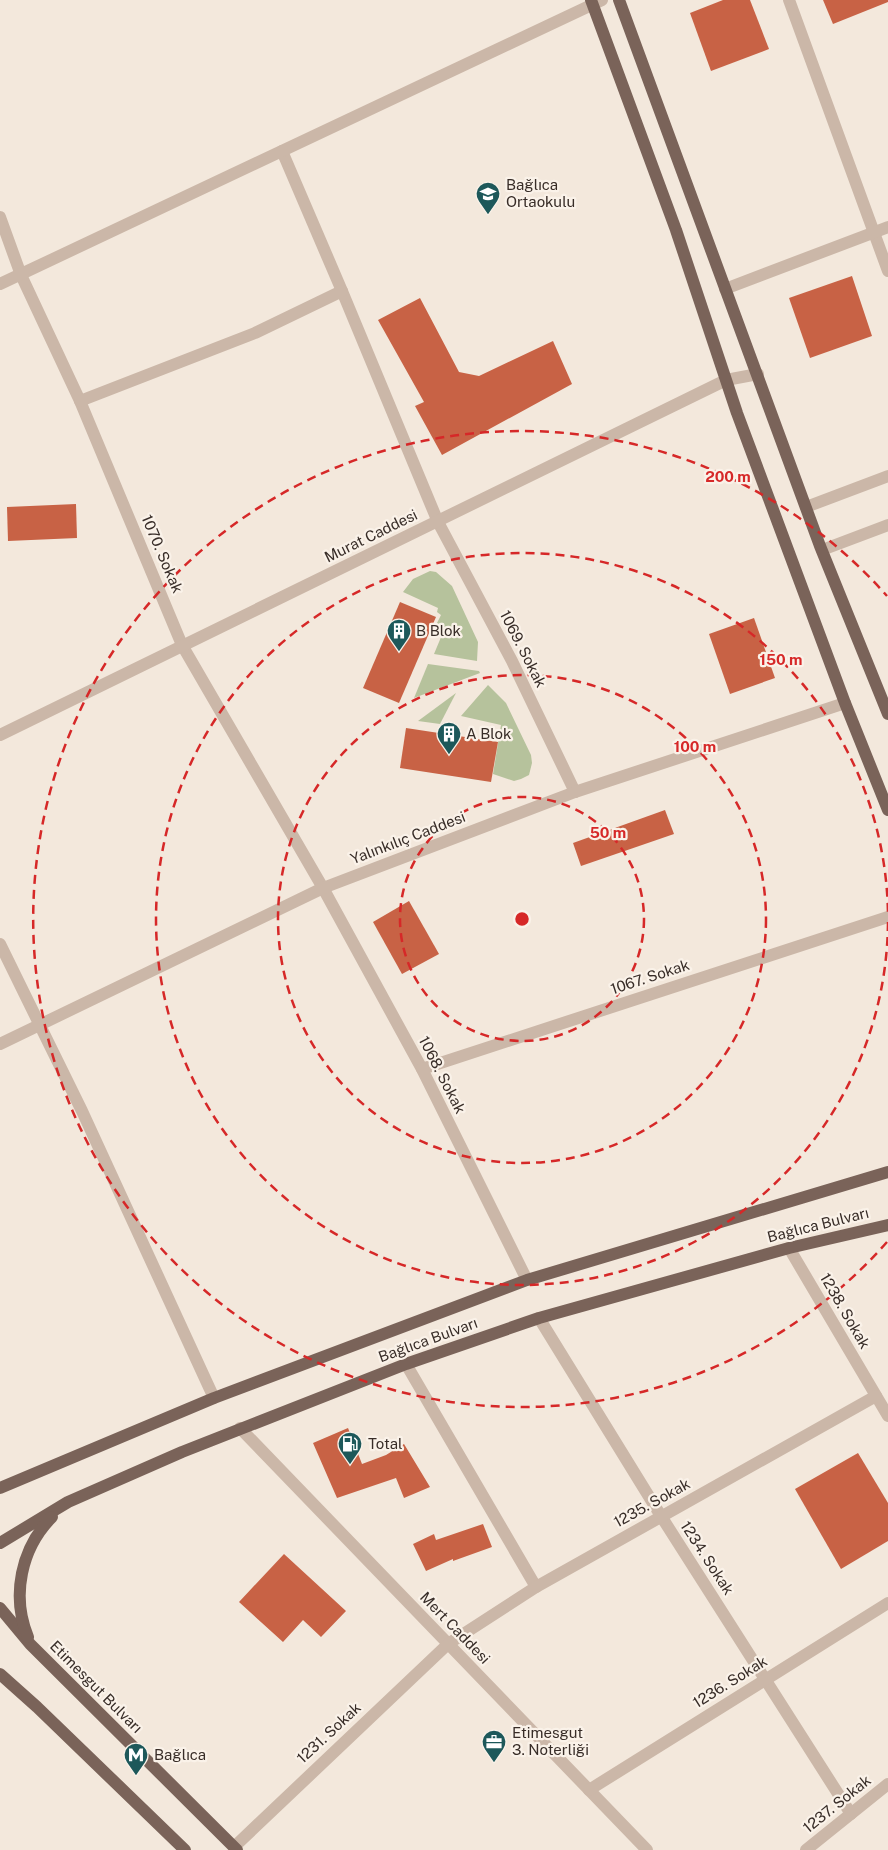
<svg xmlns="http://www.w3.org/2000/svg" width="888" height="1850" font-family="'Public Sans',sans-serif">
	<rect width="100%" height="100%" fill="#f3e8dc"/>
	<g fill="#b6c29c">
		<polygon points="430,571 436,572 452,586 478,642 477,661 434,654 444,630 436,625 441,615 437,612 438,608 403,592 413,579"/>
		<polygon points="428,664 479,671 480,673 414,698"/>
		<polygon points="488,685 506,703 531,755 532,763 529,775 521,779 514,781 493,774 501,725 461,716"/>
		<polygon points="456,693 440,724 418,721"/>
	</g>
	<g fill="#c86245">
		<polygon points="723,0 750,0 769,49 711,71 690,13"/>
		<polygon points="823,0 888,0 888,2 833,24"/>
		<polygon points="852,276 872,336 810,358 789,298"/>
		<polygon points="420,298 459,372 479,376 553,341 572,384 442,455 415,406 424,402 378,320"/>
		<polygon points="76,504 77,538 8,541 7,507"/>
		<polygon points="400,602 436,617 399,703 363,688"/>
		<polygon points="754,618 775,678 730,694 709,634"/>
		<polygon points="406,728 498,742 491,782 400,768"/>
		<polygon points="665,810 674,834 581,866 573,843"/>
		<polygon points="409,901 439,954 402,974 373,922"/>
		<polygon points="348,1428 362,1464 386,1455 404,1444 430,1487 404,1498 396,1478 337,1498 313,1443"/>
		<polygon points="858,1453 888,1503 888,1541 841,1569 795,1489"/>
		<polygon points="483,1524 492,1547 453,1561 453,1559 426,1571 413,1544 434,1534 436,1540"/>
		<polygon points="284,1554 346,1611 321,1637 303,1620 283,1642 239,1602"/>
	</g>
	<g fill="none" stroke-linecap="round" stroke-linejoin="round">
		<g stroke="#cbb7a8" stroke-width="12">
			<polyline points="789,0 888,271"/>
			<polyline points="282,151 342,291 438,522 512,661 575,792"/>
			<polyline points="0,217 21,275 80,401 182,645 323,888 422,1069 527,1280"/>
			<polyline points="0,284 602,0"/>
			<polyline points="725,289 888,227"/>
			<polyline points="80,401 255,333 342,291"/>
			<polyline points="806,507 888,476"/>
			<polyline points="822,550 888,525"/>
			<polyline points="0,735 726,380 758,374"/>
			<polyline points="0,944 82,1111 214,1398"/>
			<polyline points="0,1044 323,888 575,792 845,703"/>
			<polyline points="422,1069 888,917"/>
			<polyline points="789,1248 888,1416"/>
			<polyline points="539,1318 661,1516 851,1814"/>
			<polyline points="406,1364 536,1587"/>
			<polyline points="240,1428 647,1850"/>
			<polyline points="589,1790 888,1603"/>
			<polyline points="234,1847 448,1644 536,1587 876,1396"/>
			<polyline points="806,1850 888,1784"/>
		</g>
		<g stroke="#7a6359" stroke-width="12">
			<polyline points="591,0 676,230 737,413 845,703 888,810"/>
			<polyline points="619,0 820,546 888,714"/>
			<polyline points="0,1488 214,1398 527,1280 888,1172"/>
			<polyline points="0,1543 68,1502 182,1452 406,1364 539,1318 789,1248 888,1225"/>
			<polyline points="0,1608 30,1644 237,1850"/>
			<path d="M28,1637C11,1596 21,1548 52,1517"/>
			<polyline points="0,1674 37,1707 185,1850"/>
		</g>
	</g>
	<g fill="none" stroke="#d62828" stroke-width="2.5" stroke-dasharray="9 6">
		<circle cx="522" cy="919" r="122"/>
		<circle cx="522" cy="919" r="244"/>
		<path d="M888 922A366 366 0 1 1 888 916"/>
		<path d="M887 1242A488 488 0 1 1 887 596"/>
	</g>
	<defs>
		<symbol id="school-pin" viewBox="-11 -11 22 30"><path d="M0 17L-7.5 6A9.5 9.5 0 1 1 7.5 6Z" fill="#1d585a" stroke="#faf2e9"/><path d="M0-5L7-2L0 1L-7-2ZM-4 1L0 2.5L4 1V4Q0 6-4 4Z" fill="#fff"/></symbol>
		<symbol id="building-pin" viewBox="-11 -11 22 30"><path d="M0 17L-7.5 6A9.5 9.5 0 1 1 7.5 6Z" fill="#1d585a" stroke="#faf2e9"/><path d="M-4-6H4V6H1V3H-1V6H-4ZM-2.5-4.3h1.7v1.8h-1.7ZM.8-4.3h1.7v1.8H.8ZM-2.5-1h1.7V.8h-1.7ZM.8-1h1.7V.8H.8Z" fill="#fff"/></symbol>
		<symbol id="fuel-pin" viewBox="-11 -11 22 30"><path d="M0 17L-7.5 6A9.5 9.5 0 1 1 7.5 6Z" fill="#1d585a" stroke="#faf2e9"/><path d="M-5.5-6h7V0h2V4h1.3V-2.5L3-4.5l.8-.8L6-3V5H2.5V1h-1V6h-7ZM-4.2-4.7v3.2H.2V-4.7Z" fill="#fff"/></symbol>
		<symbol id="office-pin" viewBox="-11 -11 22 30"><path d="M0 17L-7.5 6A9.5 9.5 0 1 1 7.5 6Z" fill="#1d585a" stroke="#faf2e9"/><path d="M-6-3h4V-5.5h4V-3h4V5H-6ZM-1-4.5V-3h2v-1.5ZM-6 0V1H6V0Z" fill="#fff"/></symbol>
		<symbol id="metro-pin" viewBox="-11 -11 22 30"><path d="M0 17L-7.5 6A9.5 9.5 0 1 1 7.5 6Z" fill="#1d585a" stroke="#faf2e9"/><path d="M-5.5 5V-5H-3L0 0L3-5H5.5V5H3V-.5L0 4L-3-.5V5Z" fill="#fff"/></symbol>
	</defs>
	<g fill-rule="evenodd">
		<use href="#school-pin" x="474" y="180" width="28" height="38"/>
		<use href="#building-pin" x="385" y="617" width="28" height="38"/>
		<use href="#building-pin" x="435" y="720" width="28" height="38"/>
		<use href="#fuel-pin" x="336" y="1430" width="28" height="38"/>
		<use href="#office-pin" x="480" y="1728" width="28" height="38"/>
		<use href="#metro-pin" x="122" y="1741" width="28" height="38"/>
	</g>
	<g text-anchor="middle" stroke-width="4.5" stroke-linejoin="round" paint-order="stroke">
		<g font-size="15" fill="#382d28" stroke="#faf2e9" text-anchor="start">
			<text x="506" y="190">Bağlıca<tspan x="506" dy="17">Ortaokulu</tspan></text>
			<text x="416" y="636">B Blok</text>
			<text x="466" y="739">A Blok</text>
			<text x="368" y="1449">Total</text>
			<text x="512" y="1738">Etimesgut<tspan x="512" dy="17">3. Noterliği</tspan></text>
			<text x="154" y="1760">Bağlıca</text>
		</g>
		<g font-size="15" fill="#382d28" stroke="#faf2e9">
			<text transform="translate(371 536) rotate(-26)" y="5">Murat Caddesi</text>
			<text transform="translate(162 554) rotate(67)" y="5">1070. Sokak</text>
			<text transform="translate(523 649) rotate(63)" y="5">1069. Sokak</text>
			<text transform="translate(408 838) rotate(-21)" y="5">Yalınkılıç Caddesi</text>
			<text transform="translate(650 977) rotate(-18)" y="5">1067. Sokak</text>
			<text transform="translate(442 1075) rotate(63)" y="5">1068. Sokak</text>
			<text transform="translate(818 1225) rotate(-14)" y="5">Bağlıca Bulvarı</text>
			<text transform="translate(845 1311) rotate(60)" y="5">1238. Sokak</text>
			<text transform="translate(428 1340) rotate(-20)" y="5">Bağlıca Bulvarı</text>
			<text transform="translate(652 1503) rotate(-29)" y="5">1235. Sokak</text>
			<text transform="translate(707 1558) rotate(57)" y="5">1234. Sokak</text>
			<text transform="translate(455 1628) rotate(46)" y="5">Mert Caddesi</text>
			<text transform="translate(730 1682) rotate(-32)" y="5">1236. Sokak</text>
			<text transform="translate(96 1687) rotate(45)" y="5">Etimesgut Bulvarı</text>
			<text transform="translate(329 1733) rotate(-43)" y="5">1231. Sokak</text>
			<text transform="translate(837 1804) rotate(-39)" y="5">1237. Sokak</text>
		</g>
	</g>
	<circle cx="522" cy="919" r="8" fill="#d62828" stroke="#faf2e9" stroke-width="2.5"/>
	<g font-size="15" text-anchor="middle" font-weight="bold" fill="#d62828" stroke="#faf2e9" stroke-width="4.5" stroke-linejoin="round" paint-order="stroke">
		<text x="728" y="482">200 m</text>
		<text x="781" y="665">150 m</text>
		<text x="695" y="752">100 m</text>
		<text x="608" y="838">50 m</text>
	</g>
</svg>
